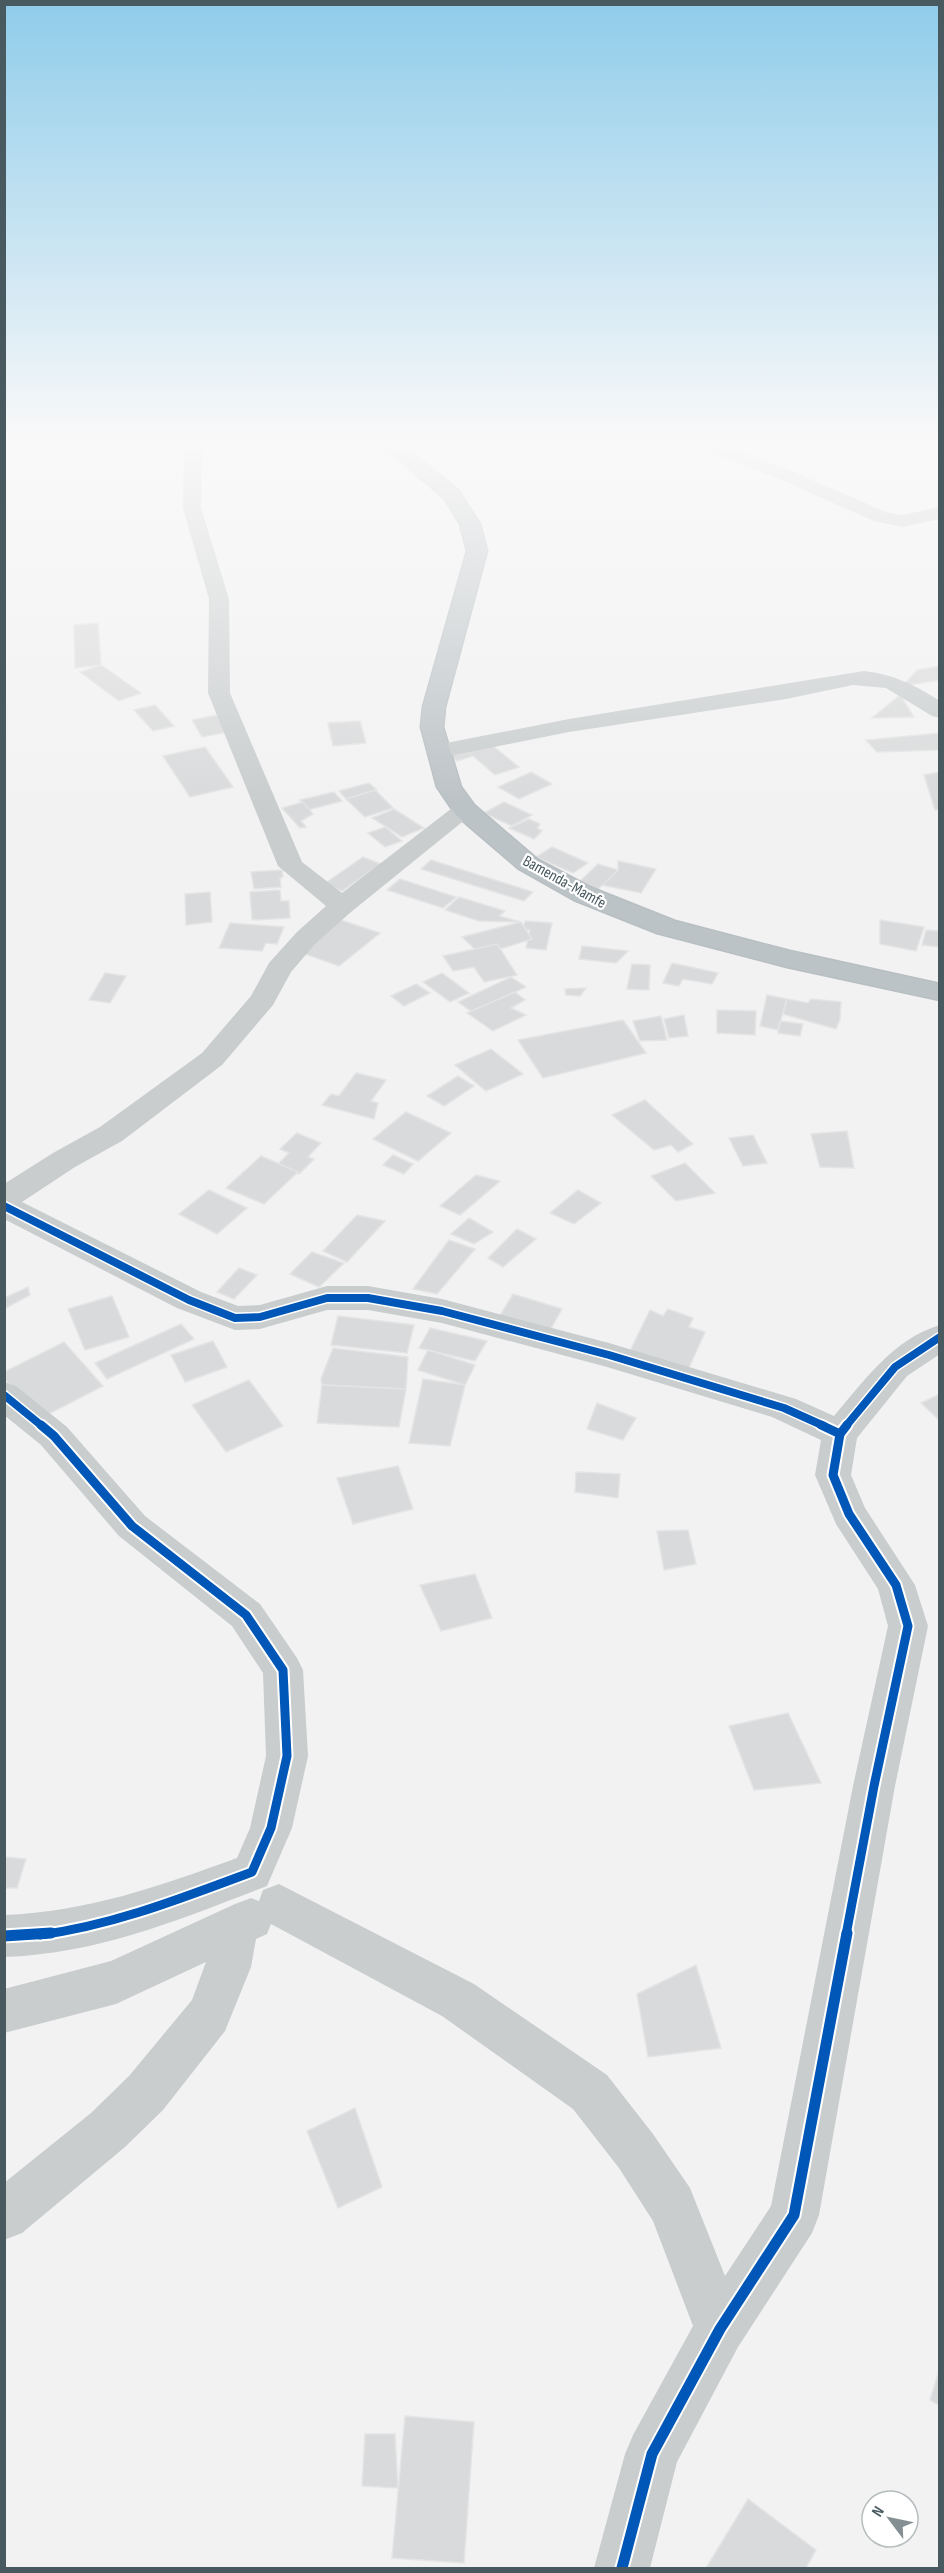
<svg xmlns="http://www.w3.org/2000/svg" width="944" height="2573" font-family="'Sofia Sans Condensed',sans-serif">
	<rect width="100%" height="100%" fill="#f3f2f2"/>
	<g fill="#d9dadb" stroke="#e4e4e5" stroke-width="1.5">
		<polygon points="98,623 101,665 75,668 74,625"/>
		<polygon points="101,665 141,693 119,701 80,672"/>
		<polygon points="940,666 940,680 903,686 917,670"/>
		<polygon points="900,695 914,717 872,718"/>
		<polygon points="155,705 174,726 153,731 134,710"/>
		<polygon points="222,714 233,731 202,737 192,720"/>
		<polygon points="360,721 366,743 333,746 328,723"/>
		<polygon points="940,733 940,750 877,752 866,740"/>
		<polygon points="487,741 519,767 495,775 473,756 457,761 447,753"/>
		<polygon points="205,747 233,787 190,797 163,756"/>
		<polygon points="531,772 552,784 519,799 498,787"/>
		<polygon points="940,772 940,809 935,810 924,775"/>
		<polygon points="369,783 377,790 346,799 339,791"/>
		<polygon points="375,790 393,808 365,817 346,799"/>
		<polygon points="334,792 342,801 308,810 300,800"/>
		<polygon points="303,802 313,814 301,821 306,827 300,828 282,808"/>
		<polygon points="504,802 532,815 512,826 484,813"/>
		<polygon points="394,809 424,828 402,837 372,818"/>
		<polygon points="529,819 540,824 537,828 542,831 534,839 509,828"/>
		<polygon points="385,827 402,841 385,847 368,833"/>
		<polygon points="552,847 588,863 573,873 536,857"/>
		<polygon points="363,857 381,864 342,891 324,884"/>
		<polygon points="431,860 533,892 524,901 421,869"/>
		<polygon points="618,861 656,869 641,893 602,885 618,870"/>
		<polygon points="598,864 618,870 596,891 576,885"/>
		<polygon points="282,870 283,877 280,878 281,887 254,889 251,872"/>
		<polygon points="400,879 456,897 443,908 387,890"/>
		<polygon points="280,890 281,901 289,901 290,918 252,920 250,892"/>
		<polygon points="210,892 212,922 186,925 185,894"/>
		<polygon points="459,897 505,911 499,916 521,922 479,921 445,910"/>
		<polygon points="335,918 380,933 339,966 302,953"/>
		<polygon points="880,920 924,927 916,951 880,944"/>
		<polygon points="525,921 552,923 546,950 526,948 530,930 523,930"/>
		<polygon points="521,922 532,939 481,955 462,937"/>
		<polygon points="230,923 284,927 277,944 266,943 262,951 219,948"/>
		<polygon points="926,930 940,931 940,947 922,945"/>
		<polygon points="497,944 517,975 484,982 474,967 453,971 443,956"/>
		<polygon points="582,946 628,951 616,963 579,959"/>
		<polygon points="672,963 718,973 712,984 683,979 679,986 663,983"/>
		<polygon points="632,964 650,965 649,990 627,989"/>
		<polygon points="105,973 126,976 110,1003 89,1000"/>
		<polygon points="442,973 469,993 450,1002 423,982"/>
		<polygon points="511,977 526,987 472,1012 458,1002"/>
		<polygon points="416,984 430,993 404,1006 391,996"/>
		<polygon points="586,988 580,996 566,995 565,989"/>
		<polygon points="515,992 525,1000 511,1008 526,1015 493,1031 467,1013"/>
		<polygon points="767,995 787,999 778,1030 760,1026"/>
		<polygon points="787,999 808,1003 811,999 841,1002 840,1019 836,1029 783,1014"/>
		<polygon points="717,1010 756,1011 755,1035 717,1033"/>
		<polygon points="684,1015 688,1036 669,1038 664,1019"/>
		<polygon points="661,1016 667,1040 640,1041 633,1021"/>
		<polygon points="623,1020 646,1053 543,1078 518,1040"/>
		<polygon points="780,1021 803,1024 800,1036 778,1033"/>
		<polygon points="491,1049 523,1074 486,1091 455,1065"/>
		<polygon points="356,1073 386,1080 371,1101 378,1103 374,1119 322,1105 331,1094 339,1096"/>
		<polygon points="458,1076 474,1086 444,1106 427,1096"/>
		<polygon points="645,1100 693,1144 678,1152 671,1145 654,1150 612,1115"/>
		<polygon points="406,1112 451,1133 418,1161 373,1139"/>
		<polygon points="847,1131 854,1168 820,1167 811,1134"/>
		<polygon points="297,1133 321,1143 308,1157 314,1159 299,1174 277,1165 289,1153 280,1149"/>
		<polygon points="753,1135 767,1163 743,1166 729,1138"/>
		<polygon points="393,1155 413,1164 404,1174 383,1165"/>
		<polygon points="261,1156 298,1172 264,1204 226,1188"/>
		<polygon points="685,1163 715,1193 676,1201 651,1176"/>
		<polygon points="476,1175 500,1181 460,1215 440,1206"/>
		<polygon points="209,1190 247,1208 217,1234 179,1214"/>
		<polygon points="578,1190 601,1203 574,1224 550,1213"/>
		<polygon points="357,1215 385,1221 347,1262 323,1251"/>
		<polygon points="469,1218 493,1232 474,1244 451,1234"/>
		<polygon points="517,1229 536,1239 503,1267 488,1258"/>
		<polygon points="449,1240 475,1249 437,1294 413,1289"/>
		<polygon points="312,1252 344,1263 319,1287 290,1274"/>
		<polygon points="239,1268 257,1275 234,1299 217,1292"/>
		<polygon points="28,1287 30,1295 4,1309 4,1298"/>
		<polygon points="513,1294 562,1309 549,1332 499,1317"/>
		<polygon points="112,1296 129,1337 85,1350 68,1309"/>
		<polygon points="668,1309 693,1318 689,1327 705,1332 687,1372 630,1351 650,1310 663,1316"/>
		<polygon points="338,1316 414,1325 407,1353 331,1345"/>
		<polygon points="181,1324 194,1339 107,1379 95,1363"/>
		<polygon points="430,1328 487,1341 475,1361 419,1348"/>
		<polygon points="213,1341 227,1367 185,1382 171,1355"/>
		<polygon points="64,1342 103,1386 39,1419 4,1378 4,1372"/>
		<polygon points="333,1348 408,1357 406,1389 322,1385 321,1379"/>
		<polygon points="428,1350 475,1365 465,1385 418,1370"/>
		<polygon points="423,1379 465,1385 450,1446 409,1443"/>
		<polygon points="249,1380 283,1426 226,1452 192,1405"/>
		<polygon points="322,1385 406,1389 399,1427 317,1423"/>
		<polygon points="940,1394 940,1421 921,1403"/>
		<polygon points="597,1403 636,1418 623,1440 587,1429"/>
		<polygon points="398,1466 413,1509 353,1524 337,1478"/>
		<polygon points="576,1472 620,1474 618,1498 575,1492"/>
		<polygon points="688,1530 696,1564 664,1570 657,1531"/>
		<polygon points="475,1574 492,1618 441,1631 420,1585"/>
		<polygon points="788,1713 821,1783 754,1790 729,1726"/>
		<polygon points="4,1857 26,1859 17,1888 4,1888"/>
		<polygon points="696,1965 721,2048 648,2057 637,1994"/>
		<polygon points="355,2108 382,2187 338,2208 307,2131"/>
		<polygon points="940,2368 940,2406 930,2400"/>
		<polygon points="405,2416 474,2422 464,2563 392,2558"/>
		<polygon points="365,2434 395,2434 398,2488 362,2486"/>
		<polygon points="748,2499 816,2550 806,2568 706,2568"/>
	</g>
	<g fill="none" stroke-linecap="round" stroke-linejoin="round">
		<defs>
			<polygon id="highway" points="382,445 402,445 458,490 480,524 487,551 445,707 443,727 461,787 474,805 537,859 592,888 675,921 790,951 940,984 940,1000 787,967 657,933 574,900 519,869 456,815 437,787 421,727 423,707 467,551 460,524 444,498"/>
		</defs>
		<use href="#highway" stroke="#b7bfc2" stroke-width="3"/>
		<g fill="#c9cdce" fill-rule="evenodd">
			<path d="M184,445H202L201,508L229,599L230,693L302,862L342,893L456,805L465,803L474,805L477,810L351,912L315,944L291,972L273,1005L222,1065L122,1141L75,1167L22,1202L201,1292L238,1306L260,1305L327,1286H368L442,1299L609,1343L796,1399L834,1416C864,1381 893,1339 940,1325V1354L907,1376L857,1438L851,1475L865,1508L915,1585L928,1626L895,1786L819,2215L812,2233L738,2347L677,2462L650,2568H594L625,2454L633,2435L693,2326L653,2221L619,2168L573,2109L442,2016L271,1924L267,1934L256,1939L251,1967L225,2031L163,2110L125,2147L22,2233L4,2240V2183L91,2113L129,2076L192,2000L206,1962L116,2004L4,2033V1989L111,1961L235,1904L251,1898L259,1901L263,1890L279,1884L474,1984L607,2075L653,2134L690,2188L725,2276L771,2206L853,1786L888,1626L878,1589L836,1524L815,1475L821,1440L772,1417L607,1367L442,1323L368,1310H327L260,1329L235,1330L177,1308L4,1219V1184L53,1153L100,1127L202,1053L251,996L269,963L297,932L326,906L278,866L208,693L209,599L183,508Z"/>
			<path d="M385,445H430L427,449C415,452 399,454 387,451Z"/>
			<polygon points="698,445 724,445 789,470 886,512 902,515 940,507 940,519 902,527 874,521 777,478 701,449"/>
			<path d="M864,671C893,674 915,685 940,701V718L932,716L886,688L853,685L786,699L569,732L439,758L431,756L427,751L431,746L569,719Z"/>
			<path d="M4,1382L16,1386L67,1427L145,1516L260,1604L297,1658L303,1670L308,1756L292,1828L267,1886C181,1919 98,1954 4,1957V1915C87,1912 160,1886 237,1858L250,1828L266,1756L263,1673L232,1626L119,1536L41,1445L4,1415Z"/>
		</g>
		<use href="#highway" fill="#bcc3c6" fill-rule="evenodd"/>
		<defs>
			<g id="cycleway-far2">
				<polyline points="4,1206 189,1300 235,1318 260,1317 327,1298 368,1298 442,1311 609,1355 784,1408 824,1426"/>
				<polyline points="4,1395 42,1426"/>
				<polyline points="846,1426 895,1367 940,1337"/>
			</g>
			<g id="cycleway-far1">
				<polyline points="821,1425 840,1434"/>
				<path d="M40,1935C114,1925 182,1898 252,1872L271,1828L287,1756L283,1670L246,1615L132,1526L54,1436L41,1425"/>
				<polyline points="846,1935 874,1786 908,1626 896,1585 849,1514 833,1475 840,1434 847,1425"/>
			</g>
			<g id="cycleway">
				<polyline points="4,1936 51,1933"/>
				<polyline points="622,2568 652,2454 720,2329 794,2215 847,1933"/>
			</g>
		</defs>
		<use href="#cycleway-far2" stroke="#fff" stroke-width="11"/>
		<use href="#cycleway-far1" stroke="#fff" stroke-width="13"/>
		<use href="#cycleway" stroke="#fff" stroke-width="15"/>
		<use href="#cycleway-far2" stroke="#0057b8" stroke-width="8"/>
		<use href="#cycleway-far1" stroke="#0057b8" stroke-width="9"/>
		<use href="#cycleway" stroke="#0057b8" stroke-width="11"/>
	</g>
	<linearGradient id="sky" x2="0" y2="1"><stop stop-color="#8fccea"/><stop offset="0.55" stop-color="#faf9f9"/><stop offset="1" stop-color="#faf9f9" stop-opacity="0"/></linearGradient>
	<rect width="944" height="805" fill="url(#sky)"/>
	<g text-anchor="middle" stroke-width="4.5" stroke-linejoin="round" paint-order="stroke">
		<g font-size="16" fill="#485a60" stroke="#fff">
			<text transform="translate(565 881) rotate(29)" y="6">Bamenda-Mamfe</text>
		</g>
	</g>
	<rect width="944" height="2573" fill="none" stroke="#485a60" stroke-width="12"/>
	<g transform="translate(890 2519) rotate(302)"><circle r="28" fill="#ffffff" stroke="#b6bdbf" stroke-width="1.5"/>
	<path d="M0-4.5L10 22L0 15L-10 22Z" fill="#848f93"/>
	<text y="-9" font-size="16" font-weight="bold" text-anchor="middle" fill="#485a60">N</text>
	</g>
</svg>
